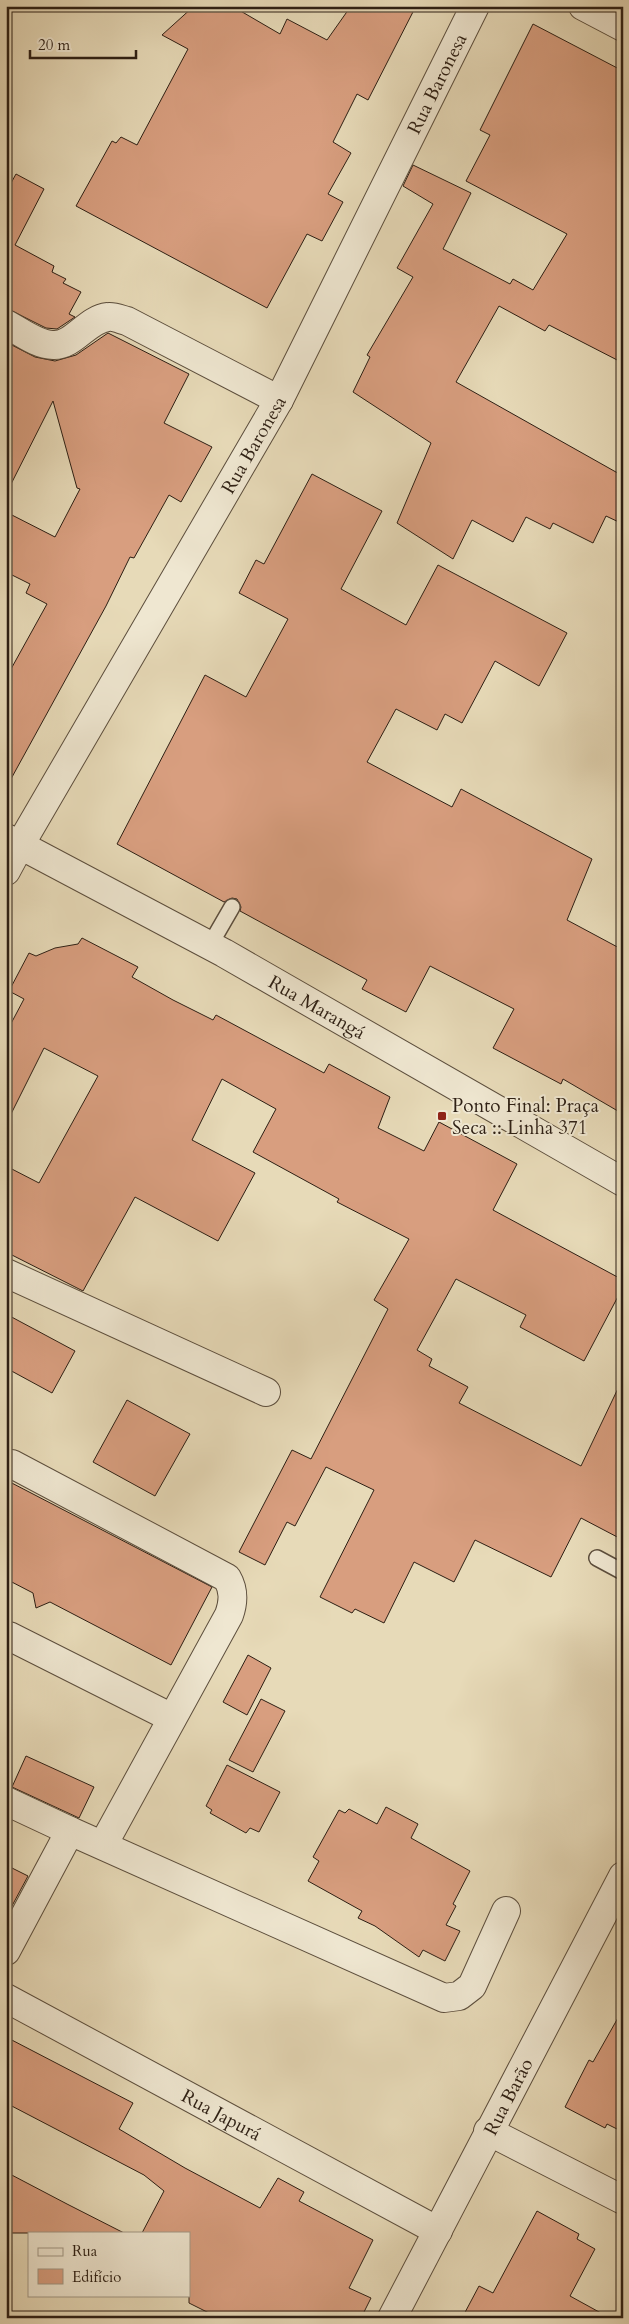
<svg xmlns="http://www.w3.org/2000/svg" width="629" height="2324" font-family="Cardo,serif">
	<rect width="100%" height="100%" fill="#e7dab8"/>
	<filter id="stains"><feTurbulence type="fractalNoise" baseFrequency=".004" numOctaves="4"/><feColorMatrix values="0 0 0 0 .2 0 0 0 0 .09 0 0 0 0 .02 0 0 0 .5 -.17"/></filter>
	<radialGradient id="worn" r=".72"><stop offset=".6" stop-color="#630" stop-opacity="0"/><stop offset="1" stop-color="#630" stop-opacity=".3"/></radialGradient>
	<g fill="#d89e7f" stroke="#2d1f14">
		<polygon points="194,6 232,6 280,34 287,19 327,40 351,6 416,6 368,100 357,94 333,142 351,153 328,194 343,202 322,241 307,234 267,308 76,206 112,141 116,143 121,137 137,145 188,49 162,35"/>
		<polygon points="533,24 623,71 623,363 549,325 545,331 499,306 456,382 623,476 623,524 606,516 593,543 553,523 550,529 526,517 513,542 472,520 453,559 397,523 431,443 353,392 370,357 367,355 413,277 397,268 433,204 403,186 413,165 471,193 443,249 510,284 513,279 533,290 567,234 466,181 490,135 480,130"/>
		<polygon points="16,174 44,189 15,245 54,266 52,272 66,279 63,283 81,292 69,314 75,317 57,329 46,328 6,308 6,192"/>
		<polygon points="108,333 189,374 164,423 212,447 181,502 169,495 134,558 130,557 106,606 6,788 6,678 47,604 26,593 30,584 6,572 6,512 55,537 80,489 77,488 53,401 6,494 6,342 35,357 55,361 76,355"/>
		<polygon points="312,474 382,511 341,589 406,625 438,565 567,633 539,686 495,661 462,723 445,714 437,730 396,709 367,762 452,807 461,789 592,859 567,920 623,950 623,1114 563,1079 561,1084 493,1048 514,1009 430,966 406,1012 362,989 367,980 240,911 241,907 237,899 232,898 224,902 117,844 205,675 246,697 288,619 239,593 256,560 264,564"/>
		<polygon points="82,938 138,967 132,977 173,1000 213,1020 216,1015 324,1073 329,1064 390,1097 378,1128 424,1151 439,1122 517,1164 493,1210 623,1280 623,1287 584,1361 520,1327 526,1315 456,1279 417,1350 432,1359 429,1366 468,1387 459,1403 581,1466 623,1378 623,1540 581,1518 551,1577 475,1540 454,1582 414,1562 384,1623 355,1609 352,1613 320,1597 374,1490 326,1467 295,1526 287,1522 265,1565 239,1552 292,1450 311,1459 388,1309 374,1300 409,1239 337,1202 339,1199 253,1152 276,1109 222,1079 192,1140 255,1173 218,1241 135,1197 83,1291 6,1252 6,1166 39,1183 98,1076 44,1048 6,1124 6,1033 24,999 9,991 29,953 36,956 55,948 78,944"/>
		<polygon points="6,1314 75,1351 52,1393 6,1368"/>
		<polygon points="127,1400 190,1434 155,1496 93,1462"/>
		<polygon points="6,1480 212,1587 171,1665 50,1602 36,1608 33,1593 6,1579"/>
		<polygon points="248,1655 271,1668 247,1715 223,1702"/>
		<polygon points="261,1699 285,1711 253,1772 229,1760"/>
		<polygon points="26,1756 94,1787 79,1818 12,1787"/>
		<polygon points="227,1765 280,1792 259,1832 250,1828 246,1833 210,1813 212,1810 206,1806"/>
		<polygon points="386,1807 418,1824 411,1838 470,1871 453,1904 456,1906 446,1925 460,1931 445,1961 423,1950 419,1957 375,1926 358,1918 362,1911 308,1881 319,1861 313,1857 339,1810 345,1813 349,1809 377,1824"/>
		<polygon points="6,1865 28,1876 6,1917"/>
		<polygon points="623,2009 623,2132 607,2124 605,2128 565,2107 589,2060 593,2062"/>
		<polygon points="6,2037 133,2103 119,2129 185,2168 260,2208 278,2178 304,2192 299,2201 373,2240 349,2288 371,2298 361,2318 219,2318 189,2303 189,2233 142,2233 164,2191 144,2175 6,2103"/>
		<polygon points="6,2172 67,2204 124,2233 6,2233"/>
		<polygon points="537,2211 579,2234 577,2239 595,2249 570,2296 610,2318 462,2318 479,2286 493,2293"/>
	</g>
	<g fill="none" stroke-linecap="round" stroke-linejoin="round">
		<defs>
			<g id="service">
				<polyline points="210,945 232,907"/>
				<polyline points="597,1558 623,1572"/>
			</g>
			<g id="minor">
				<polyline points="583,6 623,27"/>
				<path d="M6,324C20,331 37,345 53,345C74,346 87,319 108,317C114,316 122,320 127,321L279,400"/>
				<path id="s1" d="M6,838L20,845L279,400L475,6"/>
				<polyline points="6,1273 266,1392"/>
				<path d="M12,1464L227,1578C234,1590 234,1601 229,1615L103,1845"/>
				<polyline points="9,1636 172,1718"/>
				<polyline points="6,1801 70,1831 6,1951"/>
				<polyline points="70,1831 444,1998 459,1996 472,1986 506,1911"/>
				<path id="s2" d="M6,1998L438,2231"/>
			</g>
			<g id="tertiary">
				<path id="s3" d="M6,871L20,845L224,953L623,1182"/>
				<polyline points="488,2131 623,2200"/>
				<path id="s4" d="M392,2318L623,1876"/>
			</g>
		</defs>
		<use href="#service" stroke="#5c4e3d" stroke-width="18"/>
		<use href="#minor" stroke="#5c4e3d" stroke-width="30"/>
		<use href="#tertiary" stroke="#5c4e3d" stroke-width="30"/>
		<use href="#service" stroke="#efe7d1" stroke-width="15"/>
		<use href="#minor" stroke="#efe7d1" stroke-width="28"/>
		<use href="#tertiary" stroke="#efe7d1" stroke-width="28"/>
	</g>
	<rect fill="#8f2418" stroke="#efe7d1" stroke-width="2" x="437" y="1111" width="10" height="10" rx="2.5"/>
	<g text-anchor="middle" stroke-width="4" stroke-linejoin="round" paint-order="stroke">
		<g font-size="19" fill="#2d1f14" stroke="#efe7d1">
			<text dy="7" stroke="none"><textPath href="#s1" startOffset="884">Rua Baronesa</textPath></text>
			<text dy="7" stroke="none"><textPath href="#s1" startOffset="479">Rua Baronesa</textPath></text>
			<text dy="7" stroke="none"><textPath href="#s3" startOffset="368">Rua Marangá</textPath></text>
			<text dy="7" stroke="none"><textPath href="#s4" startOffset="250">Rua Barão</textPath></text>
			<text dy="7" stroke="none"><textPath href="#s2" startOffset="245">Rua Japurá</textPath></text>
		</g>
		<g font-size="19" fill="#2d1f14" stroke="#efe7d1" text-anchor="start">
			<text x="452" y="1112">Ponto Final: Praça<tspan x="452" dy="22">Seca :: Linha 371</tspan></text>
		</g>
	</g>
	<rect width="629" height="2324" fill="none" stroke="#e7dab8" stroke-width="25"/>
	<rect x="8" y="8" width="614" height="2309" fill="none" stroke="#2d1f14" stroke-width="2.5"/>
	<rect x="12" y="12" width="604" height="2299" fill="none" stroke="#2d1f14"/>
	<rect x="28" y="2232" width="162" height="65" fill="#efe7d1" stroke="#a19785"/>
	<rect x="38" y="2248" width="25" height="8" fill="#efe7d1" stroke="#a19785"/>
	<text x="72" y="2256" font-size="15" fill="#2d1f14">Rua</text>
	<rect x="38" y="2269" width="25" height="15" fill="#d89e7f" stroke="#a19785"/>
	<text x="72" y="2282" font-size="15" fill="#2d1f14">Edifício</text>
	<path d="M30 50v8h106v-8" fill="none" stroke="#2d1f14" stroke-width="2.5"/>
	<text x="38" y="50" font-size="15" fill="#2d1f14" stroke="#efe7d1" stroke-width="4" paint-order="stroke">20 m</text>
	<rect width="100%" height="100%" filter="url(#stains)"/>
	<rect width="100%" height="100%" fill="url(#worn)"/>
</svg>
